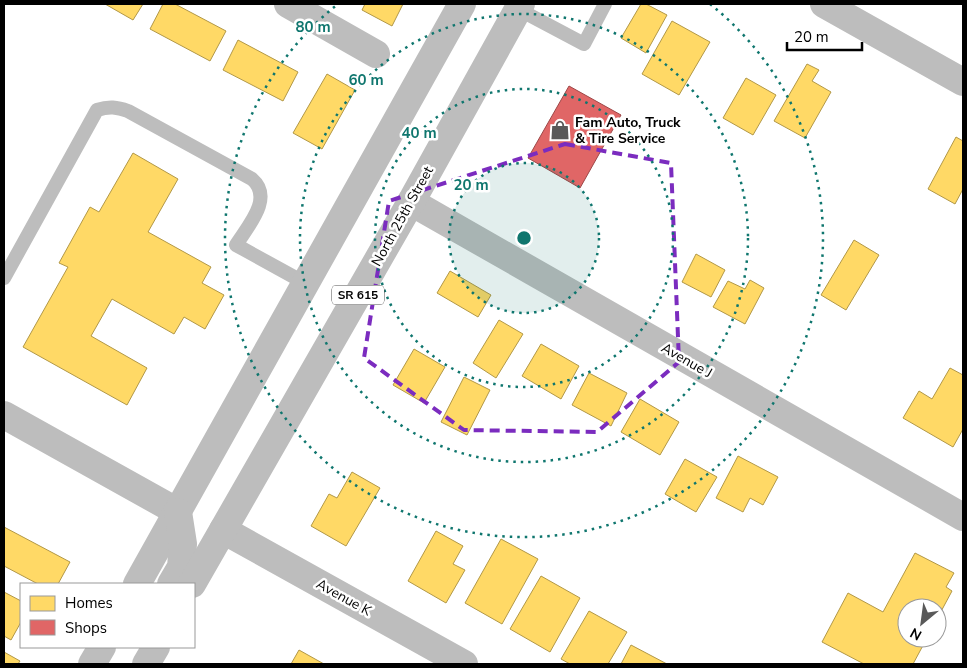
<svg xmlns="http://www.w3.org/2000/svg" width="967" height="668" font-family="'Nunito Sans',sans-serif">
	<rect width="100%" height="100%" fill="#fff"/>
	<g fill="#ffd966" stroke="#b29847">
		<polygon points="105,4 143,4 133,20"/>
		<polygon points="163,4 175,4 226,31 210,61 150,29"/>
		<polygon points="365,4 403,4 392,26 362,10"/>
		<polygon points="641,4 646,4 667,15 646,53 621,38"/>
		<polygon points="672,21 710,42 679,95 642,74"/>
		<polygon points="238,40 298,72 283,101 223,70"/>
		<polygon points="807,64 819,70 812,81 831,92 805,138 774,121"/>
		<polygon points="327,74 355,90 322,149 293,133"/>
		<polygon points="746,78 776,95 753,135 723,118"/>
		<polygon points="956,137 963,141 963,189 955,204 928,189"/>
		<polygon points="133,153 178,179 148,232 211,267 202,283 224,295 205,329 184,317 174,334 112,299 91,336 147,368 127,405 23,347 68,267 59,263 90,207 99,212"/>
		<polygon points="854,240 879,255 846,310 821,295"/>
		<polygon points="696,254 725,270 711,297 682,282"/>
		<polygon points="450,271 491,295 478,317 437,293"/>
		<polygon points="750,280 764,288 745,324 713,307 728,281 745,289"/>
		<polygon points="499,320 523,334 496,378 473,363"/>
		<polygon points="541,344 579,366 561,399 522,376"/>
		<polygon points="414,349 445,367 424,403 393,385"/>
		<polygon points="950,368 963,375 963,429 953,447 903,418 919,391 932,399"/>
		<polygon points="589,373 627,393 611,426 572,405"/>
		<polygon points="464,377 490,390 467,435 441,422"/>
		<polygon points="640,399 679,422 660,455 621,432"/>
		<polygon points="738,456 778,477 763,505 750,498 743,512 716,498"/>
		<polygon points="685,459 717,477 696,512 665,494"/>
		<polygon points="352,472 380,488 346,546 311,526 329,494 337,498"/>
		<polygon points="4,527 70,562 58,584 38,584 4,566"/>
		<polygon points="436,531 463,546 453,564 465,570 446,603 408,581"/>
		<polygon points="501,539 538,559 502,624 465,603"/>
		<polygon points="915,553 954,573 946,587 952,591 937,619 937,608 907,608 907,638 927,638 913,664 864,664 822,642 848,593 883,612"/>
		<polygon points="541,576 580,598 550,652 510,629"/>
		<polygon points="4,592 21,601 21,622 11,640 4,636"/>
		<polygon points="589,611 627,632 608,664 570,664 561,659"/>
		<polygon points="631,645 667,664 621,664"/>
		<polygon points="299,650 324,664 291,664"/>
		<polygon points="4,652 20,661 18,664 4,664"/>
	</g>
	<polygon fill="#e06666" stroke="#9d4747" points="569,86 621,115 580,188 528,158"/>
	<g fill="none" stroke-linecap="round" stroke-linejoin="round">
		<g stroke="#bdbdbd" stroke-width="14">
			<polyline points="518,9 584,44 605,4"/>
			<path d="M4,278L97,110C109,106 117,107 128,111L252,179C274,198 248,226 236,245L305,283"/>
		</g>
		<g stroke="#bdbdbd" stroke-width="28">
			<polyline points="288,4 376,54"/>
			<polyline points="824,4 963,82"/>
			<polyline points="411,202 963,517"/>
			<polyline points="4,415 178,512"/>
			<polyline points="223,530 464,664"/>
		</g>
		<g stroke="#bdbdbd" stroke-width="28">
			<polyline points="137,584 462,4"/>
			<polyline points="171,584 181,567 183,544 178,512"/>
			<polyline points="192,584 411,202 521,4"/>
			<polyline points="92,664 102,647"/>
			<polyline points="146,664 156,647"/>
		</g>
	</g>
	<path fill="none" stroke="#7b2cbf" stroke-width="4" stroke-dasharray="10 6" stroke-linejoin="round" d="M565,144L671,163L679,362L597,432L464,430L364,358L389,201Z"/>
	<circle cx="524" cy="238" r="75" fill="#0f766e" fill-opacity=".12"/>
	<g fill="none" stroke="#0f766e" stroke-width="2.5" stroke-dasharray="2.5 5">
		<circle cx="524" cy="238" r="75"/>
		<circle cx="524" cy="238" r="149"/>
		<circle cx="524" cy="238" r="224"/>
		<path d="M710 4A299 299 0 1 1 338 4"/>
	</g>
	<defs>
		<symbol id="shop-bare" viewBox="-9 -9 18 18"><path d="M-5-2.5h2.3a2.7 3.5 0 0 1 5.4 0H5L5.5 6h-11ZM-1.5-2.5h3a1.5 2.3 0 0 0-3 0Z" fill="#595959" stroke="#fff" stroke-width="2.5" paint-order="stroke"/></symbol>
	</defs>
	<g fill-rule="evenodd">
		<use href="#shop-bare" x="546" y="116" width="28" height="28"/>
	</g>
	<g text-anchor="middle" stroke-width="5" stroke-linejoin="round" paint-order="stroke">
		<rect fill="#fff" stroke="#4c4c4c" stroke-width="1" x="332" y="285.5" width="52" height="19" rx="4"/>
		<g font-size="12" font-weight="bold" fill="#000">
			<text x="358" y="299">SR 615</text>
		</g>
		<g font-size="14" font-weight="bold" fill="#000" stroke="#fff" text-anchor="start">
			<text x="575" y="127">Fam Auto, Truck<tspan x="575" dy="16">&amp; Tire Service</tspan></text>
		</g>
		<g font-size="14" fill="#000" stroke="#fff">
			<text transform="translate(402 216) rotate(-61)" y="5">North 25th Street</text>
			<text transform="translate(687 360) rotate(30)" y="5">Avenue J</text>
			<text transform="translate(344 597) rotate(29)" y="5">Avenue K</text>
		</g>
	</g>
	<circle cx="524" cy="238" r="8" fill="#0f766e" stroke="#fff" stroke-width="2.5"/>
	<g font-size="15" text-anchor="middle" font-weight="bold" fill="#0f766e" stroke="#fff" stroke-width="5" stroke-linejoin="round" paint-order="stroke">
		<text x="313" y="32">80 m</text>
		<text x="366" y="85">60 m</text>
		<text x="419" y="138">40 m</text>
		<text x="471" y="190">20 m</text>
	</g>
	<rect width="967" height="668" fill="none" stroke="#000000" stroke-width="10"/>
	<rect x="20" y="583" width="175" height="65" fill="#ffffff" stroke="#999999"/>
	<rect x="30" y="596" width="25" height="15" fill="#ffd966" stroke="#999999"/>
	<text x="65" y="608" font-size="15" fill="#000000">Homes</text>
	<rect x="30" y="620" width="25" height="15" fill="#e06666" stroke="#999999"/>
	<text x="65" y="633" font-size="15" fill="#000000">Shops</text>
	<g transform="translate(922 623) rotate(209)"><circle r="24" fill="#ffffff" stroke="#999999"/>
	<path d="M0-4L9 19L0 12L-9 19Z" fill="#595959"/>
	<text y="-8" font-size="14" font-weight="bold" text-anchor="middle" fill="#000000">N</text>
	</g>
	<path d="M787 42v8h75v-8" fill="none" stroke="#000000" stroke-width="2.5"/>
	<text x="794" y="42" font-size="15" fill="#000000" stroke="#ffffff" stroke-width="4" paint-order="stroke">20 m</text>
</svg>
